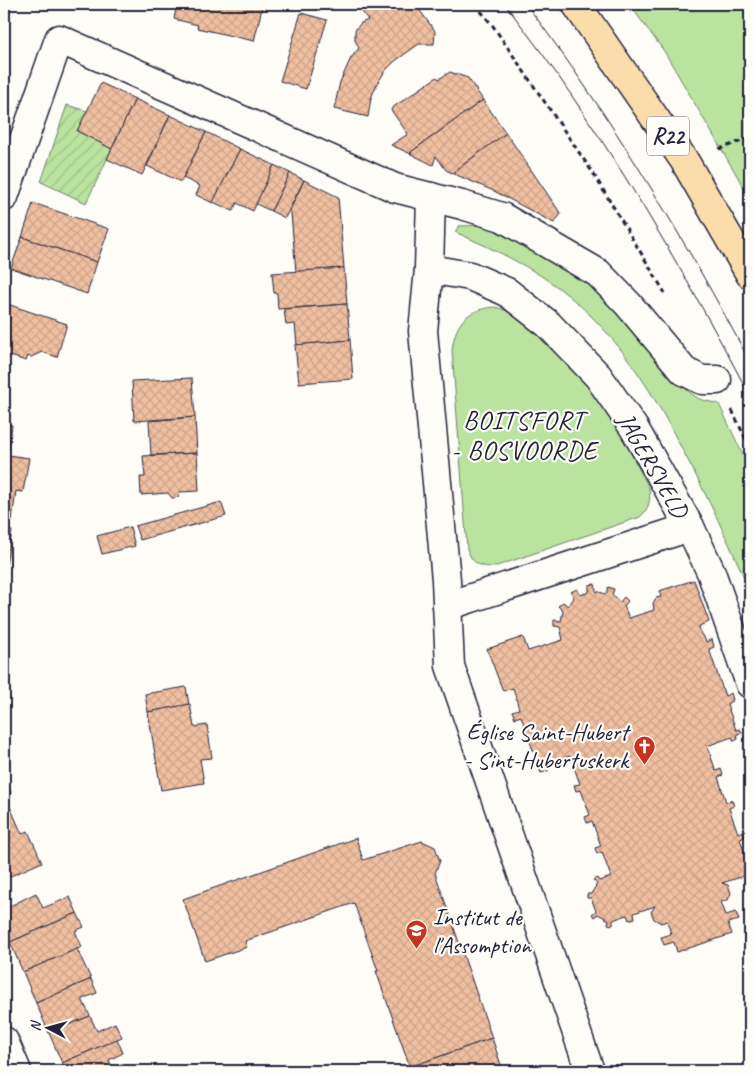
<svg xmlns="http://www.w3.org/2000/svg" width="754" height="1075" font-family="Caveat,sans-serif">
	<defs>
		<pattern id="garden-furrows" width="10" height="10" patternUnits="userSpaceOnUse" patternTransform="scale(1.25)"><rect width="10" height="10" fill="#b9e39f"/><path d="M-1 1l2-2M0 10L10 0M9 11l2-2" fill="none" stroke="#9fc28a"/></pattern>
		<pattern id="building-cross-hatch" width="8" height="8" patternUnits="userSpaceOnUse" patternTransform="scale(1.25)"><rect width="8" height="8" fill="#f0bfa0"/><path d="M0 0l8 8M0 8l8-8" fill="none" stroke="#cea48b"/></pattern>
	</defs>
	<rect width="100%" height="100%" fill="#fdfcf7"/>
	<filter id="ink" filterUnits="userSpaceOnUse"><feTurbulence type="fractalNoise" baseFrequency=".02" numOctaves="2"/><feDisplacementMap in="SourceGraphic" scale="10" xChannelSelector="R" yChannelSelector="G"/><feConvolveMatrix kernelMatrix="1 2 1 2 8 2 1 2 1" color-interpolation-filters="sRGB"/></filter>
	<g filter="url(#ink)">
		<g fill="#b9e39f" stroke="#6e826d">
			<polygon points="629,4 750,4 750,198 664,51"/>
			<path d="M487,225L501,227L598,287L688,391L699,399L719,404L750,470V591C729,543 708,497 683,451C655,396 623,343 576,302C540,270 497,251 455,232L459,226Z"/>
			<path d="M495,307C520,313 539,332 557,350C568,363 581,374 591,387C614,417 631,454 649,488C651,500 649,509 640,517L494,567C479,567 472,563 467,549L452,350C455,323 467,309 495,307Z"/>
		</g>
		<polygon fill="url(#garden-furrows)" stroke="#6e826d" points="67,105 87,111 77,131 112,149 86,203 41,182"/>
		<g fill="url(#building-cross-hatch)" stroke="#22223b">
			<polygon points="177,4 263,4 254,41 197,28 198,25 174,19"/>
			<polygon points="365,4 415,4 435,31 434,44 419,44 395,61 385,71 377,84 371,98 368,117 334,109 340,82 351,58 359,48 355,40 355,30 361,23 368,20 361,10 366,6"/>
			<polygon points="301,13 327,20 306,89 280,81"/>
			<polygon points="450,72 468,78 483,100 411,152 411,154 391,145 408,134 391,110 392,108 437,77 439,79"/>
			<polygon points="101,83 135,99 112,149 77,131"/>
			<polygon points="135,99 170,115 142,175 107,159"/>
			<polygon points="483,100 506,133 452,173 446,170 436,156 433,165 411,154 411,152"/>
			<polygon points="170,115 206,132 181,182 147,166"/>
			<polygon points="206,132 240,149 213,203 196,195 200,186 183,178"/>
			<polygon points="506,133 561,214 554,223 496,192 452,173"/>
			<polygon points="240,149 274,165 253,211 237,203 233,211 213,202"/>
			<polygon points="274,165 290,173 271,211 256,204"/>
			<polygon points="290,173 304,180 285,218 271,211"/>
			<polygon points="304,180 338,197 344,268 296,272 291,213 289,212"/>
			<polygon points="33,203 109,229 97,262 22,237"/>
			<polygon points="22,237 97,262 87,294 11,268"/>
			<polygon points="344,268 347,304 278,309 277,293 274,293 272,273"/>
			<polygon points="4,303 67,324 57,357 42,352 31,357 28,356 26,361 4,354 8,341 4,339"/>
			<polygon points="347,304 350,340 297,345 295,324 286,325 284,309"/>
			<polygon points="350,340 353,379 299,383 295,345"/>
			<polygon points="192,378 195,417 134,421 132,381"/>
			<polygon points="195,417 197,453 151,455 149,421"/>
			<polygon points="4,424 12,425 8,455 29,458 23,492 16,491 12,520 4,519"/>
			<polygon points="197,453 199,491 180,492 178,497 175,498 172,498 168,493 141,495 140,477 145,477 143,456"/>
			<polygon points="221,502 226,516 140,540 135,526"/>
			<polygon points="130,527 135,546 102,554 97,536"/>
			<polygon points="4,529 12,531 6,565 4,564"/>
			<polygon points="694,580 709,622 699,626 701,635 703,635 706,642 712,639 714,647 709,649 725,696 731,693 733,700 727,704 736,730 740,729 742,733 737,734 738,739 734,741 732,737 707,746 716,771 721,769 723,775 718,777 726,802 732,800 734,806 729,808 738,833 743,831 745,837 740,839 749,866 750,866 750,879 746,881 744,876 722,883 728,885 731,893 728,900 721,902 726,915 736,912 739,920 728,923 732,934 677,952 674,942 664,945 661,937 671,934 667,921 661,923 654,919 651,912 655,906 634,913 635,918 629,920 627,915 613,920 613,925 608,924 609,920 598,914 594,917 592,914 596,911 591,898 587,898 587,894 591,894 597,884 593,880 597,878 599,881 611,877 602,852 597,854 595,848 601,846 592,821 587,823 585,817 590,815 581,790 576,791 574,785 580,784 570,756 547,764 548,771 541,773 538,766 532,768 529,761 536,759 521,716 515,718 512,711 519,709 513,688 503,691 487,649 523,637 528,651 563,640 560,627 554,626 554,620 561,621 563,611 558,606 563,602 568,606 574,598 571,592 577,589 580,595 589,592 589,585 595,584 596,591 606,594 608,587 614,589 612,595 620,602 624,597 628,601 624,606 629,618 654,610 653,603 656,598 661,597 659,591"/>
			<polygon points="186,687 189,705 148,712 145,694"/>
			<polygon points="190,704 194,727 207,725 212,758 200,759 204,783 161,790 148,712"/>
			<polygon points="4,776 11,793 4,797"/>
			<polygon points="4,799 8,809 10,807 22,834 28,831 42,862 4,879"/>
			<polygon points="356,838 363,860 422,841 435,847 440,861 435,873 492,1038 410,1067 376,971 378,971 354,903 245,941 247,947 205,961 183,899"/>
			<polygon points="36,893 43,908 70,897 77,913 10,942 4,927 4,909"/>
			<polygon points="77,913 84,927 75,931 82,947 23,972 10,942"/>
			<polygon points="77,949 91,979 36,1003 23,972"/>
			<polygon points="91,979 97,993 82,999 90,1016 49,1033 36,1003"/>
			<polygon points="90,1016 97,1031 115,1023 122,1037 62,1063 49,1033"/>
			<polygon points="492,1038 503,1071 410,1071 410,1067"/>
			<polygon points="117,1039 123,1053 109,1060 114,1071 66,1071 62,1063"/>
		</g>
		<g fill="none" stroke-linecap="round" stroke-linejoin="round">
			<defs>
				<g id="street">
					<polyline points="4,197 59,39 395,188 462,205 502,217 598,273 628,304 684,371 702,380 717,380"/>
					<polyline points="429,269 431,197"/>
					<polyline points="447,606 690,527"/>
					<polyline points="4,1041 17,1071"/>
					<polyline points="590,1071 450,666 446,580 423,331 429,269 470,276 507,292 548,324 598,376 634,428 690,527 711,572 750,684"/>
				</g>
				<polyline id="primary" points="576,4 684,160 750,274"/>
			</defs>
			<use href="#street" stroke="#22223b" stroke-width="31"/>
			<use href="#primary" stroke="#22223b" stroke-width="31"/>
			<g stroke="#22223b" stroke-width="3" stroke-dasharray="5 4" stroke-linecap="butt">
				<polyline points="475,4 493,26 593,173 665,293"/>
				<polyline points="719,149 750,138"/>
				<polyline points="732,410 750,448"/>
			</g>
			<use href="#street" stroke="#fdfcf7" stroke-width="28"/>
			<use href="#primary" stroke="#faddab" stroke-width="28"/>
			<g stroke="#22223b" stroke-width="1">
				<path d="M505,4C530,37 555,70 578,105C642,199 697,296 750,396"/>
				<path d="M526,4C611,117 684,237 750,362"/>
			</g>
		</g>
	</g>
	<defs>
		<symbol id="church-pin" viewBox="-11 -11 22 30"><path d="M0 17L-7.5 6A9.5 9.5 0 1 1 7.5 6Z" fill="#c8321e" stroke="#fdfcf7"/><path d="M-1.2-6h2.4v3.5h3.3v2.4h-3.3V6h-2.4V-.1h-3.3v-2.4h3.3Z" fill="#fff"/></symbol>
		<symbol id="school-pin" viewBox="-11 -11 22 30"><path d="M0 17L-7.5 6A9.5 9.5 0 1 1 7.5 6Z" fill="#c8321e" stroke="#fdfcf7"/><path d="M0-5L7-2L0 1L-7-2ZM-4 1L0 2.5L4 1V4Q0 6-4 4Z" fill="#fff"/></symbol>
	</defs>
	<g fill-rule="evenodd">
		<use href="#church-pin" x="632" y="734" width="25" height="34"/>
		<use href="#school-pin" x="404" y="918" width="25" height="34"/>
	</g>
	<g text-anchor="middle" stroke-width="4.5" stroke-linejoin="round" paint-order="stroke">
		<rect fill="#fdfcf7" stroke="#646373" stroke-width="1" x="647" y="116.5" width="42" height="39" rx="4"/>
		<g font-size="22" font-weight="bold" fill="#22223b">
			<text x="668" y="144">R22</text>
		</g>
		<g font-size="24" fill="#22223b" stroke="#fdfcf7">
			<text transform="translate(653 465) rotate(60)" y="8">JAGERSVELD</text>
		</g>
		<g font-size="24" fill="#22223b" stroke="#fdfcf7" text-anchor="end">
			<text x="628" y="740">Église Saint-Hubert<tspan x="628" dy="28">- Sint-Hubertuskerk</tspan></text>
			<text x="433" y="925" text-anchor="start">Institut de<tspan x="433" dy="28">l'Assomption</tspan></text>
		</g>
		<g font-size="26" letter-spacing="1" fill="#22223b" stroke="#fdfcf7">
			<text x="524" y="429">BOITSFORT<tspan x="524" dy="30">- BOSVOORDE</tspan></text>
		</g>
	</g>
	<rect width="754" height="1075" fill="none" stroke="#fdfcf7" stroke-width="20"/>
	<rect x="10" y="10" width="734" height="1055" fill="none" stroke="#22223b" stroke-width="2" filter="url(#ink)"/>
	<g transform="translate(48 1028) rotate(276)" stroke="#fdfcf7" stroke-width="4" paint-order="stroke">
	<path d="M0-4L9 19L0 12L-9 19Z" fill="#22223b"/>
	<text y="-8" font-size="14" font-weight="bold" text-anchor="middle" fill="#22223b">N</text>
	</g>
</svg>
